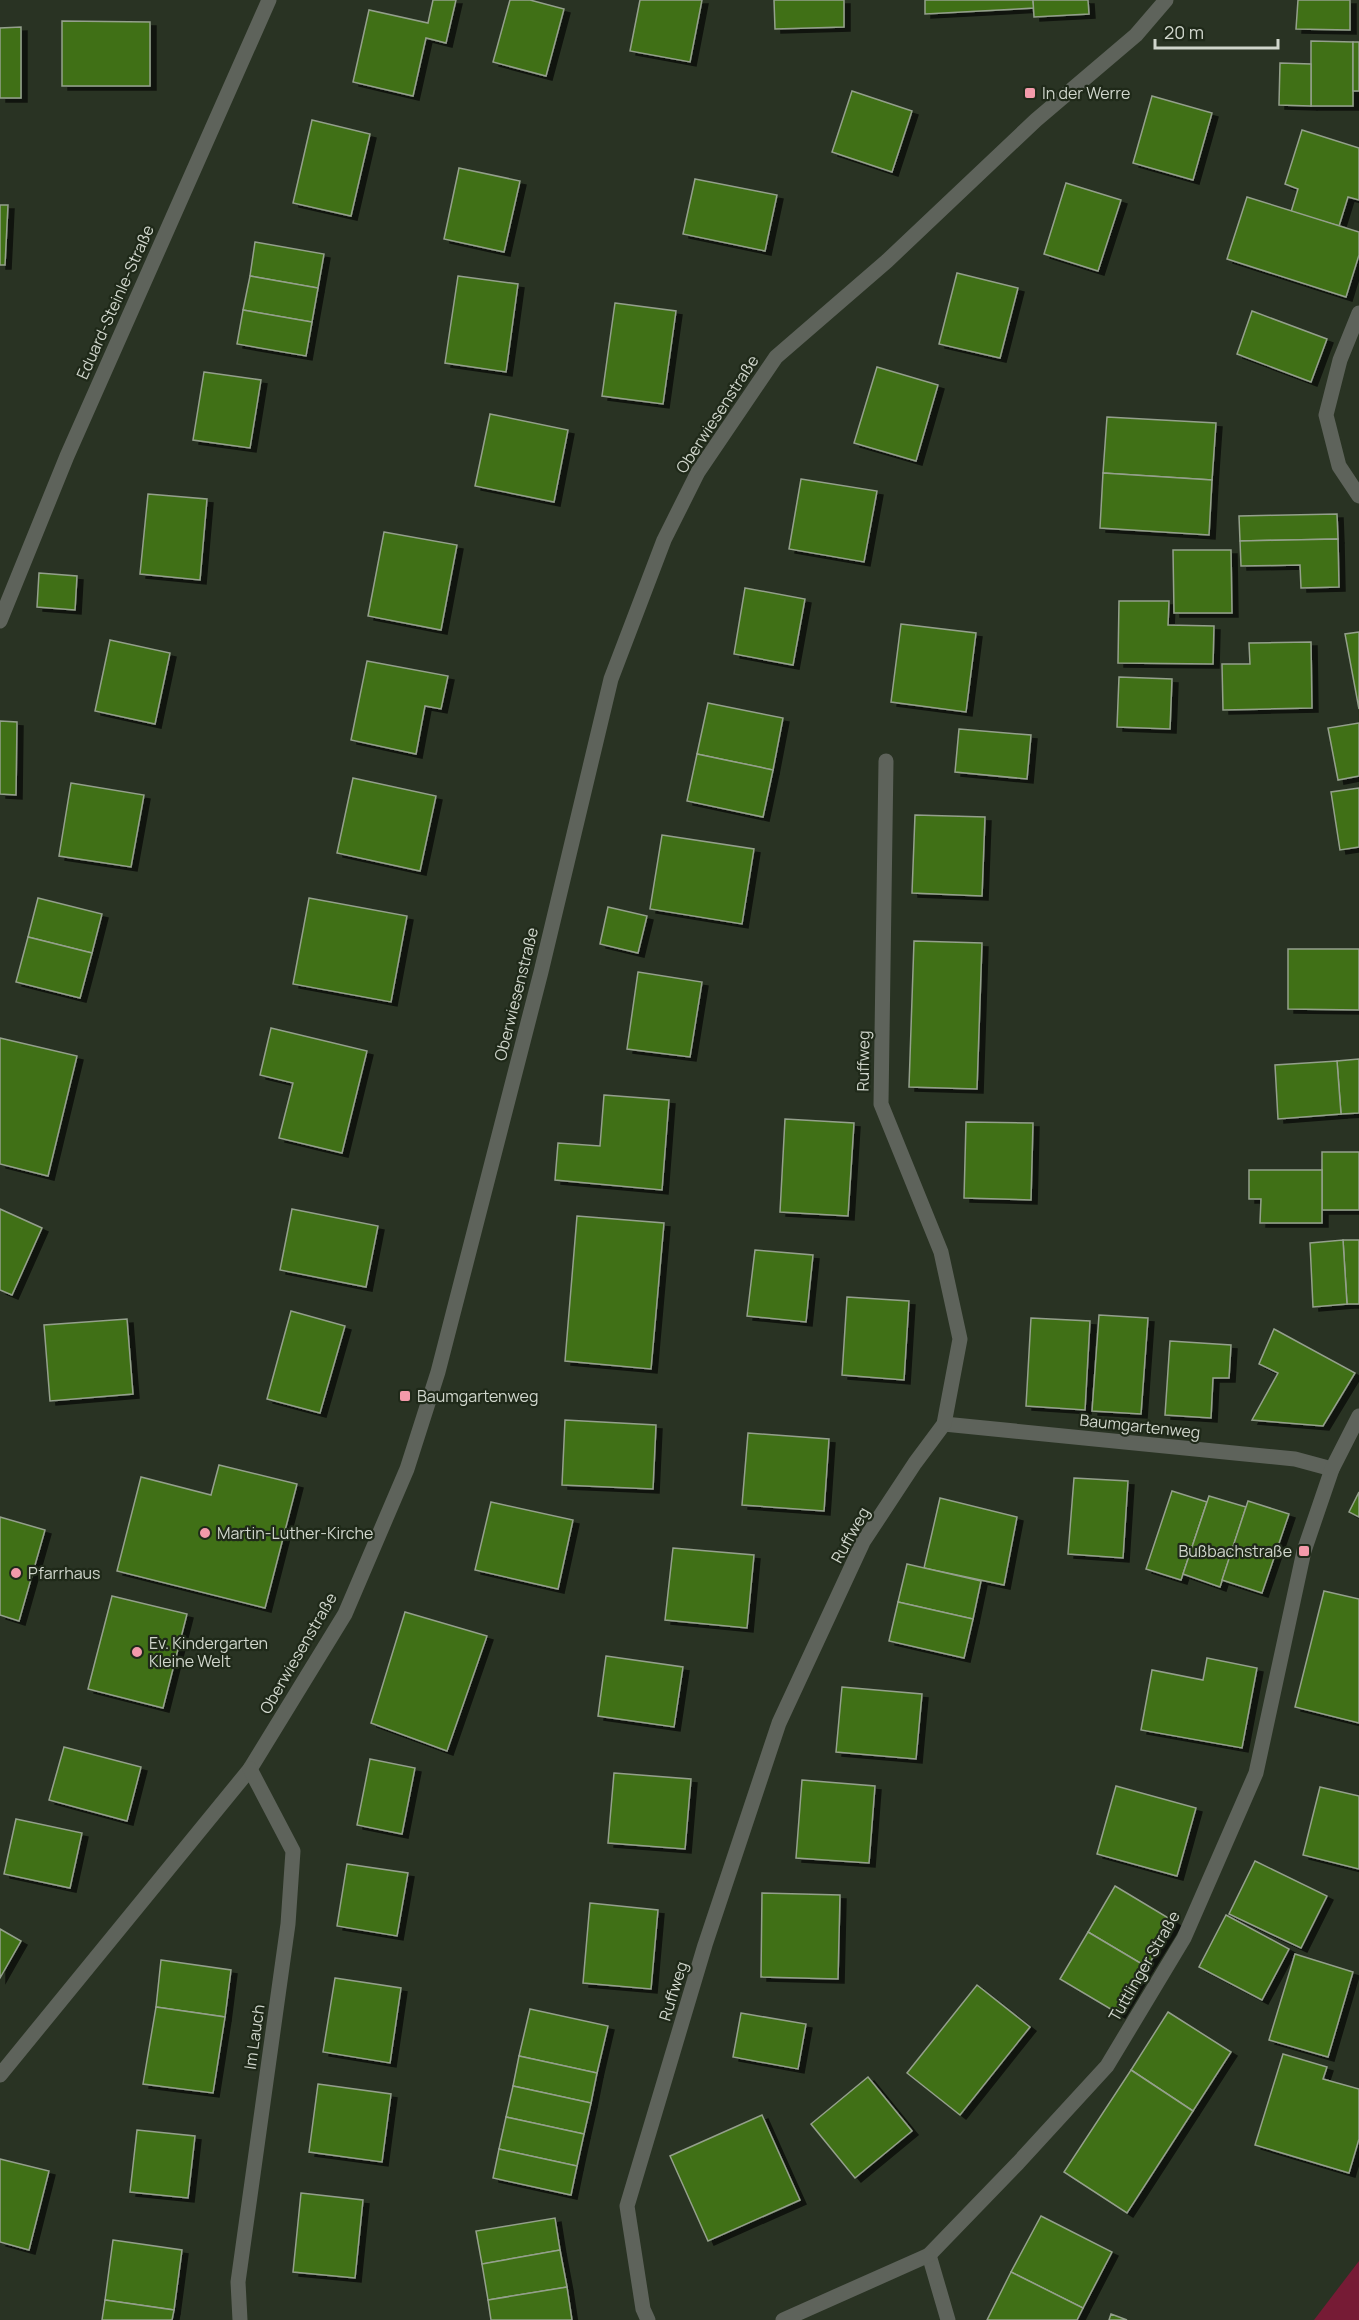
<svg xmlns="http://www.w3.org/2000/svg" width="1359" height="2320" font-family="Manrope,sans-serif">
	<defs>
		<filter id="shadow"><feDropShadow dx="6" dy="4" stdDeviation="0" flood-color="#0009"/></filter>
	</defs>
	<rect width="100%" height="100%" fill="#293323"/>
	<polygon fill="#761b35" points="1359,2261 1359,2320 1314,2320"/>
	<g fill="#407014" stroke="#94a08c" stroke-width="1.5" filter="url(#shadow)">
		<polygon points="433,0 456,0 446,43 426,38 413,96 353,82 369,10 428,23"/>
		<polygon points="510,0 530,0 564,9 546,76 493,62"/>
		<polygon points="640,0 702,0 690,62 630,51"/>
		<polygon points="774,0 844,0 844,27 775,29"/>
		<polygon points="925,0 1033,0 1034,8 925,14"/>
		<polygon points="1033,0 1088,0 1089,14 1034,17"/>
		<polygon points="1298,0 1350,0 1350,30 1296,29"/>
		<polygon points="62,21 150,22 150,86 62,86"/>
		<polygon points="21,27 21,98 0,98 0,28"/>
		<polygon points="1311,41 1353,42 1353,106 1311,106"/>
		<rect x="1353" y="42" width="6" height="49"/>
		<polygon points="1280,63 1311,64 1311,106 1279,105"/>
		<polygon points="852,91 912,111 892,172 832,152"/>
		<polygon points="1152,96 1212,113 1193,180 1133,163"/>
		<polygon points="312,120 370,134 351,216 293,203"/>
		<polygon points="1302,130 1359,148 1359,200 1348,197 1339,226 1291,212 1298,189 1285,184"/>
		<polygon points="459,168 520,181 504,252 444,239"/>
		<polygon points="695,179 777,195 765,251 683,234"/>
		<polygon points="1066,183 1121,200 1098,271 1044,254"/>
		<polygon points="1247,197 1359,232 1359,255 1346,297 1227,259"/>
		<polygon points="0,205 8,205 5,265 0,265"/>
		<polygon points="255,242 324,254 318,288 250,276"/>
		<polygon points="957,273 1018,288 1000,358 939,344"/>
		<polygon points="250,276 318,288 312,322 243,310"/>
		<polygon points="458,276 518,284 506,372 445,363"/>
		<polygon points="615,303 676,311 663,404 602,396"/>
		<polygon points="243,310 312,322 306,356 237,344"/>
		<polygon points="1252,311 1327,339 1311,382 1237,354"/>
		<polygon points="877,367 938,385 916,461 854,443"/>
		<polygon points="204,372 261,380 250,448 193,440"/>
		<polygon points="490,414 568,430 554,502 475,486"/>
		<polygon points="1107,417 1216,423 1212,480 1103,473"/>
		<polygon points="1103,473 1212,480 1209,535 1100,528"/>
		<polygon points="801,479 877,491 864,562 789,549"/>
		<polygon points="148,494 207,499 200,580 140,574"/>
		<polygon points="1337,514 1338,539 1240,541 1239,516"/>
		<polygon points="384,532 457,545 441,630 368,616"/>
		<polygon points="1338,539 1339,587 1301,588 1300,565 1241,566 1240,541"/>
		<polygon points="1173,550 1231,550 1232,613 1174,613"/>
		<polygon points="39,573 77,576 75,610 37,607"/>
		<polygon points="745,588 805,599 793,665 734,654"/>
		<polygon points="1119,601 1169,601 1168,625 1214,626 1213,664 1118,663"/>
		<polygon points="901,624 976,633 966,712 891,702"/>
		<polygon points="1359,632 1359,709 1345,634"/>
		<polygon points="110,640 170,653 155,724 95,711"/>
		<polygon points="1311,642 1312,708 1223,710 1222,664 1250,664 1249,643"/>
		<polygon points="367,661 448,676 441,709 425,706 416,754 351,740"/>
		<polygon points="1119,677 1172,679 1170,729 1117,727"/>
		<polygon points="708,703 783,718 773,770 697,754"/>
		<polygon points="0,721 17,722 16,795 0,794"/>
		<polygon points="1359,723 1359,776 1338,780 1328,728"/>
		<polygon points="959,729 1031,735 1027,779 955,772"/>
		<polygon points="697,754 773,770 763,817 687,801"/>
		<polygon points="353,778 436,796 420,871 337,853"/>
		<polygon points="71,783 144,795 131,867 59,856"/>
		<polygon points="1359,788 1359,847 1340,850 1331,792"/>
		<polygon points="915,815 985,817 982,896 912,893"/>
		<polygon points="662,835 754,849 742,924 650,909"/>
		<polygon points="38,898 102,914 92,953 28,937"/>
		<polygon points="309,898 407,916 391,1002 293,984"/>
		<polygon points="608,907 647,916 638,953 600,944"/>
		<polygon points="28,937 92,953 80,998 16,982"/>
		<polygon points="914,941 982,943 977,1089 909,1087"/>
		<polygon points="1288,949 1359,949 1359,1010 1288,1009"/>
		<polygon points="638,972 702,982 690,1057 627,1049"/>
		<polygon points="271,1028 367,1051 342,1153 279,1138 293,1083 260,1075"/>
		<polygon points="0,1038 77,1056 48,1176 0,1164"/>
		<polygon points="1359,1059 1359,1113 1341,1114 1337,1061"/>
		<polygon points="1337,1061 1341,1114 1278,1119 1275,1065"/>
		<polygon points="604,1095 669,1100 662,1190 555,1180 558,1143 600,1146"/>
		<polygon points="785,1119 854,1123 848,1216 780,1212"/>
		<polygon points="966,1122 1033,1123 1031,1200 964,1198"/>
		<rect x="1322" y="1152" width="37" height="58"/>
		<polygon points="1249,1170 1322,1170 1322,1223 1260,1223 1261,1199 1249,1199"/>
		<polygon points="0,1209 42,1228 12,1295 0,1290"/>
		<polygon points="292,1209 378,1226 366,1287 280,1270"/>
		<polygon points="577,1216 664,1223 651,1369 565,1361"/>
		<polygon points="1343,1240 1359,1240 1359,1304 1347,1304"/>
		<polygon points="1343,1240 1347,1304 1313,1307 1310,1243"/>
		<polygon points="755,1250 813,1255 806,1322 747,1316"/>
		<polygon points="847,1297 909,1301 904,1380 842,1375"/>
		<polygon points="291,1311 345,1326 320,1413 267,1399"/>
		<polygon points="1099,1315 1148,1318 1141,1414 1092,1411"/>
		<polygon points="1031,1318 1090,1321 1085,1410 1026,1406"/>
		<polygon points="127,1319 133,1394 50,1401 44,1325"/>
		<polygon points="1274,1329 1355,1373 1323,1426 1252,1420 1278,1373 1259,1364"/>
		<polygon points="1170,1341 1231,1345 1229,1378 1213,1378 1211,1418 1165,1415"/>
		<polygon points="565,1420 656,1425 653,1489 562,1485"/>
		<polygon points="748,1433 829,1439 824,1511 742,1505"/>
		<polygon points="219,1465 297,1484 265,1608 117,1571 141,1477 211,1495"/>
		<polygon points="1074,1478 1128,1481 1123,1558 1068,1554"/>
		<polygon points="1172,1491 1207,1502 1181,1580 1146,1569"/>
		<polygon points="1359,1492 1359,1517 1349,1512"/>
		<polygon points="1209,1496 1246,1507 1220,1587 1183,1574"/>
		<polygon points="940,1498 1017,1517 1004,1585 924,1568"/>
		<polygon points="1248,1501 1289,1514 1262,1593 1222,1580"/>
		<polygon points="491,1502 573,1520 558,1589 475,1570"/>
		<polygon points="0,1517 45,1530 19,1621 0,1615"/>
		<polygon points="673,1548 754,1555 747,1628 665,1620"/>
		<polygon points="907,1564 981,1581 973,1619 898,1602"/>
		<polygon points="1324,1591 1359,1599 1359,1723 1295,1707"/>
		<polygon points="112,1596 187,1614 163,1708 88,1689"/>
		<polygon points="898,1602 973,1619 964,1658 889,1641"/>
		<polygon points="405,1612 487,1636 447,1751 371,1723"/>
		<polygon points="606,1656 683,1667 674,1727 598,1716"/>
		<polygon points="1207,1658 1257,1668 1242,1748 1141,1730 1152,1670 1203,1680"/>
		<polygon points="842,1687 922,1694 916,1759 836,1752"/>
		<polygon points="64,1747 141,1767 127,1821 49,1800"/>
		<polygon points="370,1759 415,1768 402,1834 357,1825"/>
		<polygon points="614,1773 691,1779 685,1849 608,1843"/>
		<polygon points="802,1780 875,1786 869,1863 796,1858"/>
		<polygon points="1116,1786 1196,1808 1177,1876 1097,1854"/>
		<polygon points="1320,1787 1359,1796 1359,1869 1303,1855"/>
		<polygon points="16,1819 82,1833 70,1888 4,1874"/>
		<polygon points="1255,1861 1327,1896 1301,1948 1229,1914"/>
		<polygon points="347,1864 408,1873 397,1936 337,1926"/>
		<polygon points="1115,1886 1175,1922 1147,1967 1088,1932"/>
		<polygon points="762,1893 840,1895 838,1979 761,1977"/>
		<polygon points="590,1903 658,1910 651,1989 583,1983"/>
		<polygon points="1226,1915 1289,1949 1262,2000 1199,1967"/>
		<polygon points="0,1929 21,1941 0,1978"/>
		<polygon points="1088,1932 1147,1967 1119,2014 1060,1979"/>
		<polygon points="1295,1954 1353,1972 1328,2057 1269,2040"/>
		<polygon points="161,1960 231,1970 225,2017 156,2007"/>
		<polygon points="335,1978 401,1988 390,2063 323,2052"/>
		<polygon points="977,1985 1030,2027 960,2115 907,2073"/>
		<polygon points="156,2007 225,2017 213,2093 143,2084"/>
		<polygon points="530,2009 608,2026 597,2073 519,2056"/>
		<polygon points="1168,2012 1231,2052 1193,2111 1131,2070"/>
		<polygon points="741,2013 806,2024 798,2069 733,2057"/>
		<polygon points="1283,2054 1327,2067 1323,2079 1359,2089 1359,2139 1349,2173 1255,2145"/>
		<polygon points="519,2056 597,2073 591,2103 513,2086"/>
		<polygon points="1131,2070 1193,2111 1127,2213 1064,2172"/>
		<polygon points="868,2077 912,2131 855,2178 811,2124"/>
		<polygon points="318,2084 391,2094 382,2162 309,2152"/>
		<polygon points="513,2086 591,2103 584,2134 506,2117"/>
		<polygon points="762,2115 800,2200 708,2241 670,2156"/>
		<polygon points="506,2117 584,2134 577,2166 499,2149"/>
		<polygon points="137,2130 195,2136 188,2198 130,2192"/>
		<polygon points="499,2149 577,2166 571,2195 493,2178"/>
		<polygon points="0,2159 49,2171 29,2250 0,2242"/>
		<polygon points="301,2193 363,2200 355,2278 293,2272"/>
		<polygon points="1041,2216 1112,2252 1083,2308 1011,2272"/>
		<polygon points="555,2218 560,2250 482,2264 476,2231"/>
		<polygon points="113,2240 182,2250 174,2310 105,2300"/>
		<polygon points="560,2250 567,2287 488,2300 482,2264"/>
		<polygon points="1011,2272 1083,2308 1077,2320 987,2320"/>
		<polygon points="567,2287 572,2320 491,2320 488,2300"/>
		<polygon points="105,2300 174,2310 172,2320 102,2320"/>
		<polygon points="1111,2314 1127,2320 1109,2320"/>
	</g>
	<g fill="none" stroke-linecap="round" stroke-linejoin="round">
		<g stroke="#5e635b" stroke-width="15">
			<polyline points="1359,313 1340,360 1326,415 1339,466 1359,496"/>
			<polyline points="0,621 67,456 269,0"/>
			<polyline points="944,1424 1295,1459 1332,1469"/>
			<polyline points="0,2075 250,1769 345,1614 407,1469 438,1372 541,972 611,679 664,540 698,472 776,357 887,261 1036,120 1136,35 1166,0"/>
			<polyline points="929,2255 948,2320"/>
			<polyline points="240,2320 238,2282 288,1924 293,1851 250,1769"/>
			<polyline points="648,2320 643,2309 627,2206 705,1945 779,1723 863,1542 915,1463 944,1424 960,1339 941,1252 881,1104 886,761"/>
			<polyline points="783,2320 929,2255 1018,2163 1107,2066 1184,1938 1256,1773 1304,1551 1332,1469 1359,1416"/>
		</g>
	</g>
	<g fill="#f39aaa" stroke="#1f2919" stroke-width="2">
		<rect x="1024" y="87" width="12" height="12" rx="3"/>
		<rect x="399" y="1390" width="12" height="12" rx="3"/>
		<circle cx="205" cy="1533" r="6"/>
		<rect x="1298" y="1545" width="12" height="12" rx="3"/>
		<circle cx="16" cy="1573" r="6"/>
		<circle cx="137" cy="1652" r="6"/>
	</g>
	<g text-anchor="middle" stroke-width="4.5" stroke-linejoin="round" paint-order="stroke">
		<g font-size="16" fill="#d0d6cc" stroke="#1f2919" text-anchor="start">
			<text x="1042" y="99">In der Werre</text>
			<text x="417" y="1402">Baumgartenweg</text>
			<text x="217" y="1539">Martin-Luther-Kirche</text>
			<text x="1292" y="1557" text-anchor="end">Bußbachstraße</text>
			<text x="28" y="1579">Pfarrhaus</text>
			<text x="149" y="1649">Ev. Kindergarten<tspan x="149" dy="18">Kleine Welt</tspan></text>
		</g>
		<g font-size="16" fill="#d0d6cc" stroke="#1f2919">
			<text transform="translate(115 302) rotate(-66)" y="6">Eduard-Steinle-Straße</text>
			<text transform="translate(717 414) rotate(-57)" y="6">Oberwiesenstraße</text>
			<text transform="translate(516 994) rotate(-76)" y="6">Oberwiesenstraße</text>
			<text transform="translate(863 1061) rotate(-89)" y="6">Ruffweg</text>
			<text transform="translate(1140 1426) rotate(6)" y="6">Baumgartenweg</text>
			<text transform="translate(850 1535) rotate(-61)" y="6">Ruffweg</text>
			<text transform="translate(298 1653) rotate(-60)" y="6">Oberwiesenstraße</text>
			<text transform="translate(1144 1966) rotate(-60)" y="6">Tuttlinger Straße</text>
			<text transform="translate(673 1991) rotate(-73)" y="6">Ruffweg</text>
			<text transform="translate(254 2037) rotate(-82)" y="6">Im Lauch</text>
		</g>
	</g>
	<path d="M1155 39v9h123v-9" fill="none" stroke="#d0d6cc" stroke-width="3"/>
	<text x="1164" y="39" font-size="18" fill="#d0d6cc" stroke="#1f2919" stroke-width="4.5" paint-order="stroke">20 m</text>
</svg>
